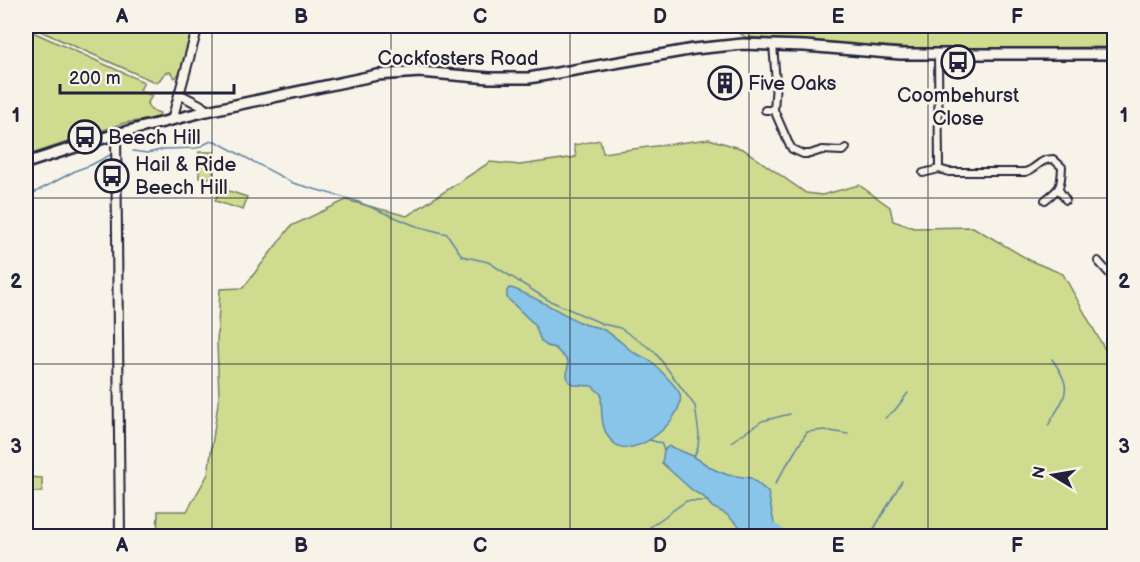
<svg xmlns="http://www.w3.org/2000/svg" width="1140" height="562" font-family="'Balsamiq Sans',sans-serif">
	<rect width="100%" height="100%" fill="#f7f3e8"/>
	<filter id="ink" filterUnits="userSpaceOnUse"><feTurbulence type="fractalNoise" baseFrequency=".0167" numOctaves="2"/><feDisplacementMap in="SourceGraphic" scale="12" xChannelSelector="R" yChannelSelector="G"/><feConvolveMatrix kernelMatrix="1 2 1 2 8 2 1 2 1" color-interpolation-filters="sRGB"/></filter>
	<g filter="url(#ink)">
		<g fill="#cfdb8e" stroke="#787e64" stroke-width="1.5">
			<polygon points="29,26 194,26 180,73 175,78 170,72 165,73 157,83"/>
			<polygon points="730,26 1114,26 1114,47 931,49 816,42 745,37"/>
			<polygon points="26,29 144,82 140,90 152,96 147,104 151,110 160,113 159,118 124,123 26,156"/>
			<polygon points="709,139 743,149 806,193 822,195 859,185 890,207 893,221 914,228 973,227 1031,261 1063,274 1114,366 1114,536 157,536 158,511 187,511 208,474 219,396 217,342 220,289 243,288 291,226 346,200 407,216 490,162 520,165 576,157 574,145 600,140 603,153"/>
			<polygon points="199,152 214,152 213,178 199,178"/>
			<polygon points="220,188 247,197 243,210 215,201"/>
			<polygon points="26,477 42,478 42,492 26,492"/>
		</g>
		<g fill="#88c5e8" stroke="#5f84a3" stroke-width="1.5">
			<path d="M509,288C521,288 567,317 582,323C588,326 594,326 600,328C614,334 622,344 633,352C640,356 648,358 653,363C658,368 678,388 680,394C686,418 636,460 615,444C599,432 602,410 601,394L592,386L575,385L569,382L567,376L568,361L555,348L547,346L541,341L535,325L507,298V291Z"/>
			<polygon points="669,446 693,456 713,469 728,475 751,478 768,492 774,523 766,536 750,536 726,514 712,507 704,497 693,491 662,463 664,450"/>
		</g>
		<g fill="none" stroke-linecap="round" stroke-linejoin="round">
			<g stroke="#5f84a3" stroke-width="1.5">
				<polyline points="133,151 147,153 165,149 197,148 211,141 215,141 293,183 356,201 416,226 447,234 462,256 488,262 548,300 603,324 620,328 654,351 695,406 699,434 698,447 694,457"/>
				<polyline points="26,197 77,170 91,165 110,155"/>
				<polyline points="885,418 895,410 908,393"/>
				<path d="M1048,426C1065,395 1075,391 1052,359"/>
				<polyline points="649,440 661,443 664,450"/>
				<polyline points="731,442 762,421 790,414"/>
				<polyline points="775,484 807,432 824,430 848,434"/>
				<polyline points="871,534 902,481"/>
				<polyline points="638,536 686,501 708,501"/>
			</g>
			<polyline stroke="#88c5e8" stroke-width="10" points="772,528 784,536"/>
			<defs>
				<g id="minor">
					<polyline points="773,44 776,83 774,110 788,142 792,149 803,154 810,154 822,150 842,151 846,148"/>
					<polyline points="938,55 939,169"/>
					<polyline points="765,110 774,110"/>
					<path d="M923,173L939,169L949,172H1025C1037,169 1039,159 1053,159L1062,167C1061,187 1061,188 1045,200"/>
					<polyline points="1059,190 1066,200"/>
					<polyline points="1098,261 1114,279"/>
				</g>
				<g id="tertiary">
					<polyline points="179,94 200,105 207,111"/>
					<polyline points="172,120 198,26"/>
					<polyline points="116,134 120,536"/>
				</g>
				<polyline id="primary" points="26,163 116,134 207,111 377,75 420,72 489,78 529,78 694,49 743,44 805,46 900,54 1114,54"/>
			</defs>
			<use href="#minor" stroke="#22223b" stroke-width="10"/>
			<use href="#tertiary" stroke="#22223b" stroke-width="12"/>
			<use href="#primary" stroke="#22223b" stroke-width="14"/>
			<use href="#minor" stroke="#f7f3e8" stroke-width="6"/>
			<use href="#tertiary" stroke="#f7f3e8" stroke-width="8"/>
			<use href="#primary" stroke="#f7f3e8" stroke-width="9"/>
		</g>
	</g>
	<path fill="none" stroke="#22223b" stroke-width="1.5" stroke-opacity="0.55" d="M212,26V536M391,26V536M570,26V536M749,26V536M928,26V536M26,198H1114M26,364H1114"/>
	<defs>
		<symbol id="bus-ring" viewBox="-11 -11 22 22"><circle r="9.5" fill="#f7f3e8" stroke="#22223b" stroke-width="1.5"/><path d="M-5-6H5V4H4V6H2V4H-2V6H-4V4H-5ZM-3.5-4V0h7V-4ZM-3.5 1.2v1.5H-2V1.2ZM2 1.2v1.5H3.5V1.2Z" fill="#22223b"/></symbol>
		<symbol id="building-ring" viewBox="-11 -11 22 22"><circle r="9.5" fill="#f7f3e8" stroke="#22223b" stroke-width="1.5"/><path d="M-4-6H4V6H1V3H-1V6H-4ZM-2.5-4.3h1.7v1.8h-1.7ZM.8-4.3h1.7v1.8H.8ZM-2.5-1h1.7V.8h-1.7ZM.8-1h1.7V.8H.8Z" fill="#22223b"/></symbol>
	</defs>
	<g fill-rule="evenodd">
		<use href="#bus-ring" x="939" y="43" width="38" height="38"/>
		<use href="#building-ring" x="706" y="64" width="38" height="38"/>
		<use href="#bus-ring" x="66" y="118" width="38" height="38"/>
		<use href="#bus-ring" x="93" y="157" width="38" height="38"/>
	</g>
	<g text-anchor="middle" stroke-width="5" stroke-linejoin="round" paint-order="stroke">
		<g font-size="20" fill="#22223b" stroke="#f7f3e8">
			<text x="458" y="65">Cockfosters Road</text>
		</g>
		<g font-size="20" fill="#22223b" stroke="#f7f3e8" text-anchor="start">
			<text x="748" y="90">Five Oaks</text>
			<text x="958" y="102" text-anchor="middle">Coombehurst<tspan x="958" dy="23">Close</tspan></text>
			<text x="108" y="144">Beech Hill</text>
			<text x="135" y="171">Hail &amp; Ride<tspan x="135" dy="23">Beech Hill</tspan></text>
		</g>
	</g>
	<rect width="1140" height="562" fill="none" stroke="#f7f3e8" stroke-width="66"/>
	<g transform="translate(1053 475) rotate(281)" stroke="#f7f3e8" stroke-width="4.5" paint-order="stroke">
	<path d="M0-4.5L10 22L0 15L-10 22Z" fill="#22223b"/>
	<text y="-9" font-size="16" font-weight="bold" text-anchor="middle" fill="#22223b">N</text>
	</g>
	<path d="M60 84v9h174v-9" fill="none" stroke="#22223b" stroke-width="3"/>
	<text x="69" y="84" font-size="18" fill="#22223b" stroke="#f7f3e8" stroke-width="4.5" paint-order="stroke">200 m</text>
	<rect x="33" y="33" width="1074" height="496" fill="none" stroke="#22223b" stroke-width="2"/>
	<g font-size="20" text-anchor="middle" font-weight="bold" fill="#22223b">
		<text x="122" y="23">A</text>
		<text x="301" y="23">B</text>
		<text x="480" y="23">C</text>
		<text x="660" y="23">D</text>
		<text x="838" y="23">E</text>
		<text x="1017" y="23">F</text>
		<text x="16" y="122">1</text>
		<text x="1124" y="122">1</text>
		<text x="16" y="288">2</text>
		<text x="1124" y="288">2</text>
		<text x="16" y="453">3</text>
		<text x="1124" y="453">3</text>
		<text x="122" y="552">A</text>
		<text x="301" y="552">B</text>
		<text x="480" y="552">C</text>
		<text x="660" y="552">D</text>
		<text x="838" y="552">E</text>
		<text x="1017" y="552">F</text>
	</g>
</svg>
